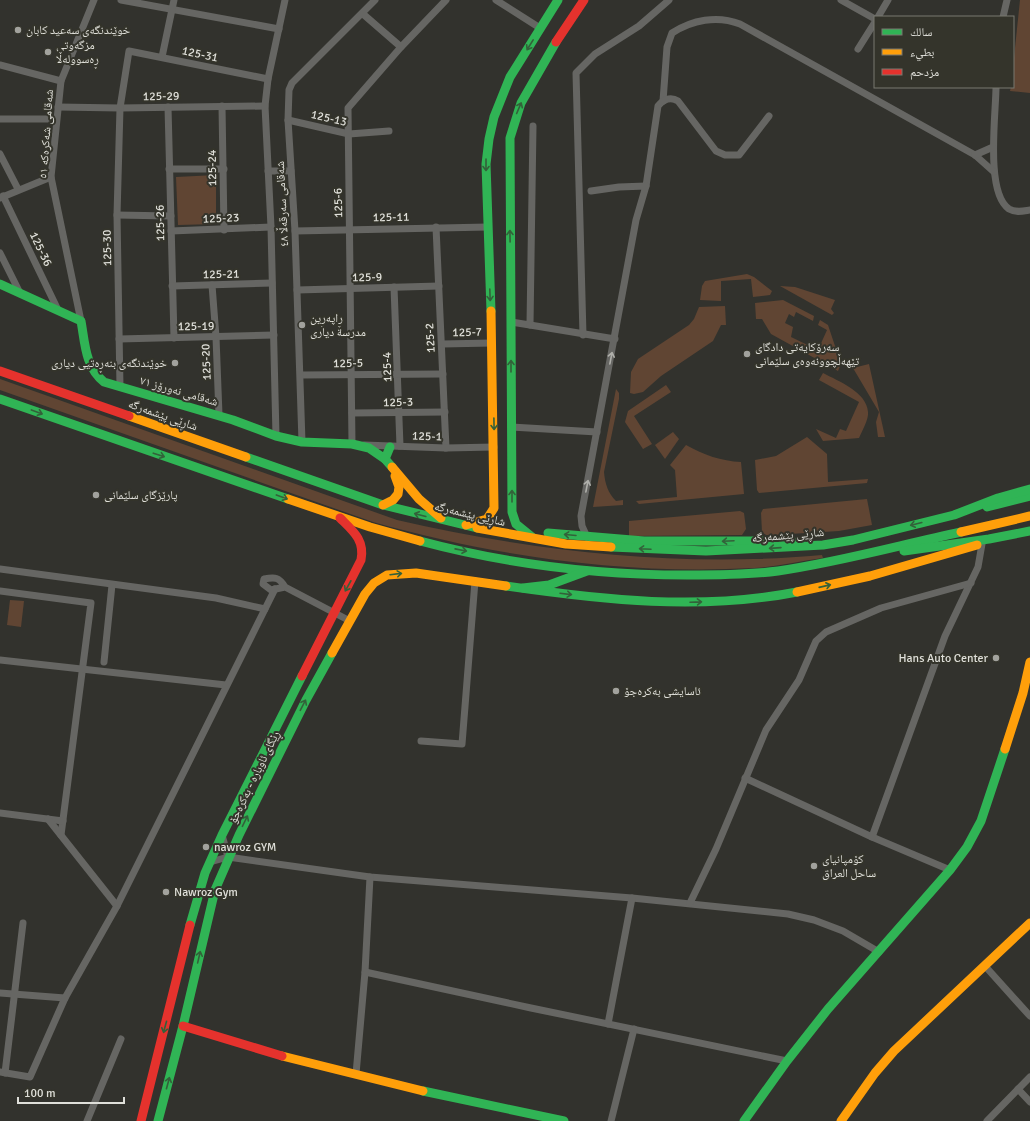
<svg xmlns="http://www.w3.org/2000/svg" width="1030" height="1121" font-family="Signika,'Noto Naskh Arabic',sans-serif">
	<rect width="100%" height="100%" fill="#32322d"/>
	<g fill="#604533">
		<polygon points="1020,0 1030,0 1030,93 1010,91 1011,87 1013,87 1013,67"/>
		<polygon points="216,175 216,224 178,225 176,177"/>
		<polygon points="747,274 754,277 772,291 770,295 753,297 751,279 721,281 721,301 700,300 702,286 705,281"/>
		<polygon points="780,286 795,287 835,300 831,309 834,313 832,315"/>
		<polygon points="783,300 814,316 813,321 796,312 794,317 789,314 785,323 793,327 791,337 818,350 827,330 818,325 820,320 828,325 841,364 838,371 771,334 762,319 756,319 755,303"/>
		<polygon points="725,306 726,325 721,325 713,341 661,376 643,392 634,394 630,393 631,372 638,359 689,325 694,319 699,307"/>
		<polygon points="869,364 885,437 878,437 876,422 879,412 853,368"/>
		<path d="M823,373C838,381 867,392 868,412C869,419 862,431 859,438L823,441L816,429L836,438L840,429L846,431L859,402L819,380Z"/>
		<path d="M0,379L397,520C536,552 679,568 822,555L823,558C800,561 777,567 754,568C626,575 497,557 373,522L0,390Z"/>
		<polygon points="666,385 671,392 634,416 652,444 643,449 625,422 628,411"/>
		<path d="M616,389L619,393V399L604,472C605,484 608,493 616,501L623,500V505L593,507Z"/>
		<polygon points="673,432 679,439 665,459 655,445"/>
		<polygon points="807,437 827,454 828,482 868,479 867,483 759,493 757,490 755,460 776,456"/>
		<path d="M686,445C704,455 721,461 741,462L744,494L639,504L636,501L677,497L675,470L670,465Z"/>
		<polygon points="867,499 872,525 839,531 773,535 766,535 762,532 761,513 763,509"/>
		<polygon points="740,511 744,513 746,529 742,535 629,536 629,521"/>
		<polygon points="10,600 24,601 21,627 7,625"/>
	</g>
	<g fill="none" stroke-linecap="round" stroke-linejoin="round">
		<g stroke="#666663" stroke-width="7">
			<polyline points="121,0 279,29"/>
			<polyline points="496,0 540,28"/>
			<polyline points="841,0 875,19"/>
			<polyline points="363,14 401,47"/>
			<polyline points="878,17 888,0"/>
			<polyline points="1003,17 1007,0"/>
			<polyline points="858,49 875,22"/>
			<polyline points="162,57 174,0"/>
			<polyline points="0,65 61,81"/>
			<path d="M996,87C996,113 985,193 1009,209C1016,213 1023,211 1030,210"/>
			<path d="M663,101L667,47L672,33C692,20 717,15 740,24L975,155L994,172"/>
			<polyline points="222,106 224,230"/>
			<polyline points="58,107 120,108 265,106"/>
			<polyline points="168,107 174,338"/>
			<polyline points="0,119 56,119"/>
			<polyline points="288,120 349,134 389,131"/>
			<polyline points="0,154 18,189"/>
			<polyline points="975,155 993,147"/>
			<polyline points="169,169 224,169"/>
			<polyline points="268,171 291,171"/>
			<path d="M646,186L658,106C663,100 670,96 678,101L716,151L725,155H739L769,116"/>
			<polyline points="3,196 58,310"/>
			<polyline points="0,198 51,177"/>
			<polyline points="117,215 171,216"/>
			<polyline points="436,227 446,448"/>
			<polyline points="171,231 271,227"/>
			<polyline points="295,231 488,227"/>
			<polyline points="0,253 20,293"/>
			<polyline points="212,285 216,337 219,415"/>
			<polyline points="172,286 272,283"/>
			<polyline points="394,287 400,446"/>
			<polyline points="297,290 439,286"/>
			<polyline points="81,321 51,177 61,81 94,0"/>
			<polyline points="511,322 530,325 533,126"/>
			<polyline points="530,325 615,339"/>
			<polyline points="583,335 576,73 595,54 639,26 669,0"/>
			<polyline points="119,339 274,335"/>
			<polyline points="442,344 492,343"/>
			<polyline points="301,375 443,374"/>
			<polyline points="120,387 117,215 120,108 129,51 268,79"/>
			<polyline points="352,413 445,412"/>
			<polyline points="511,427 597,432"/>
			<polyline points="276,436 271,227 265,106 268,79 285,0"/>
			<polyline points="302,442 295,231 288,120 289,90 292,83 375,0"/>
			<polyline points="352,444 348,108 401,47 446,0"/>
			<polyline points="364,445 446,448 494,447"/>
			<polyline points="587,537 582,526 581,516 636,220 646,186 619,187 591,191"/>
			<polyline points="0,569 216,598 265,609"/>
			<path d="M285,587L271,590L263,584L264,579C275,577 279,577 285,587L350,621"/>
			<polyline points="0,591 91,603 61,835"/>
			<polyline points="0,660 226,685"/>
			<polyline points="104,662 112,585"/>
			<polyline points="421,741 462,744 475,581"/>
			<polyline points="745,778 872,837 950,870"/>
			<polyline points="0,813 63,821"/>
			<polyline points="48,819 117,906"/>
			<polyline points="222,835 228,857"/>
			<polyline points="872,837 945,636 978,567 982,544"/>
			<polyline points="210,862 228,857 370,877 632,898 788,914 814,920 843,931 879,952"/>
			<polyline points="690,903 716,849 766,730 799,680 816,641 826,632 881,608 971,583"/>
			<polyline points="985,966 1030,1016"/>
			<polyline points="365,972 531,1008 787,1061"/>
			<polyline points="0,993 65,998"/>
			<polyline points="608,1024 632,898"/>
			<polyline points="0,1072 30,1077 65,998 117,906 275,589"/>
			<polyline points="5,1073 23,923"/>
			<polyline points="356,1074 365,972 370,877"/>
			<polyline points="1018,1089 1030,1102"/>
			<polyline points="87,1121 121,1039"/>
			<polyline points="611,1121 634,1029"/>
			<polyline points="987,1121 1030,1077"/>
		</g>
		<g stroke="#30b455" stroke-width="9">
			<path d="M0,284L81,321C85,343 85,367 104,382L233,420L276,436L302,442L352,444L369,448L385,459L392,467"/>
			<polyline points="491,311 486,164 489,139 494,117 510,77 558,0"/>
			<polyline points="0,399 288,499"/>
			<polyline points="246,457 383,505 477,528"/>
			<polyline points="385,459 390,447"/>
			<polyline points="987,507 1030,496"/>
			<polyline points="548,533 644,541 792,541"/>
			<polyline points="532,537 516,524 512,512 510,138 521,103 556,42"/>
			<path d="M420,541C506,564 597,575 687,575C717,575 748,575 778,571C840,562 900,545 961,532"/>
			<polyline points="611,547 706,551 823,545 853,540 954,515 998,498 1030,489"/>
			<polyline points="904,551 989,539 1030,531"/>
			<path d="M506,586C603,600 700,611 797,592"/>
			<polyline points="523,588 549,585 587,571"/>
			<polyline points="190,925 205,873 222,835 302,676"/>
			<polyline points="423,1091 564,1121"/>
			<polyline points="158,1121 183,1026 215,890 239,835 306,700 332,653"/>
			<polyline points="744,1121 787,1061 828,1009 950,870 967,847 981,821 1005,749"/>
		</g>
		<g stroke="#ff9f0a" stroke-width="9">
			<polyline points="129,416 246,457"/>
			<polyline points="392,467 419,499 441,518"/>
			<polyline points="288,499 370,527 420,541"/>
			<polyline points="383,505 393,500 398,494 399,487 395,476"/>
			<polyline points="466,525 487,519 494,508 491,311"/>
			<polyline points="477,528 566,544 611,547"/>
			<polyline points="961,532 1030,516"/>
			<polyline points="797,592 870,576 977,545"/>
			<polyline points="332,653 365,594 374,583 387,575 416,573 506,586"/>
			<polyline points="1005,749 1023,693 1030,662"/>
			<polyline points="282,1056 423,1091"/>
			<polyline points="841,1121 875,1073 894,1051 1030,923"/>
		</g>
		<g stroke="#e5322d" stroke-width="9">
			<polyline points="556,42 584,0"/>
			<polyline points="0,371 129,416"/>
			<path d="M302,676L361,560C365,540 353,531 340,518"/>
			<polyline points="183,1026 282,1056"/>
			<polyline points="141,1121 190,925"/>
		</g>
	</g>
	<defs><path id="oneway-shaft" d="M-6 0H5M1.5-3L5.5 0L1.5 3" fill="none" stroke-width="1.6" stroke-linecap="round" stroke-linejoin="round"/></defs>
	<g stroke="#33613a">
		<use href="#oneway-shaft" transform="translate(530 45) rotate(122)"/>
		<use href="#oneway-shaft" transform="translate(519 108) rotate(-67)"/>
		<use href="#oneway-shaft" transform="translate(486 165) rotate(90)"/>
		<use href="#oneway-shaft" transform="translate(510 236) rotate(-91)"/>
		<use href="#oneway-shaft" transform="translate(490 295) rotate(88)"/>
		<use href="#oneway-shaft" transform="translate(511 366) rotate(-90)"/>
		<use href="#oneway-shaft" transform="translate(37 412) rotate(20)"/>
		<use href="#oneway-shaft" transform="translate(494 424) rotate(89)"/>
		<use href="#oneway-shaft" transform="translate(159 455) rotate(18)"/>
		<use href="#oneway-shaft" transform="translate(512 496) rotate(-90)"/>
		<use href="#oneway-shaft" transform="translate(282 497) rotate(20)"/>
		<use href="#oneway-shaft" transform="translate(420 515) rotate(-165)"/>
		<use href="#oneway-shaft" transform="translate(916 524) rotate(166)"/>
		<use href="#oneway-shaft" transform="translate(570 535) rotate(-175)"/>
		<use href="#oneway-shaft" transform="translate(728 541) rotate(177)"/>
		<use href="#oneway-shaft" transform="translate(775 548) rotate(176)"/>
		<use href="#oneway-shaft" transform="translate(645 549) rotate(-177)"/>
		<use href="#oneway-shaft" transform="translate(461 550) rotate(11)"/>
		<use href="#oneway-shaft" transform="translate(396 574) rotate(-7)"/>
		<use href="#oneway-shaft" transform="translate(348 586) rotate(119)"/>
		<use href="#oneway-shaft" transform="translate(825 586) rotate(-13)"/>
		<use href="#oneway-shaft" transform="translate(566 594) rotate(7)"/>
		<use href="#oneway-shaft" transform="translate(696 602) rotate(-2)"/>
		<use href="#oneway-shaft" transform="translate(303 705) rotate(-63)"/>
		<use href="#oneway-shaft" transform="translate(245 821) rotate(-64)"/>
		<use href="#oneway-shaft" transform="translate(199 957) rotate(-77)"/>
		<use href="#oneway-shaft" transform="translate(165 1027) rotate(105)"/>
		<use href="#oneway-shaft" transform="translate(168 1083) rotate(-75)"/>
	</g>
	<g stroke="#afafaa">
		<use href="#oneway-shaft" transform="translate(611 358) rotate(-79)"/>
		<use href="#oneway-shaft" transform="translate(587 486) rotate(-79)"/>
	</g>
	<g fill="#a2a29d" stroke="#34342b" stroke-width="1.5">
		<circle cx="18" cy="30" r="4"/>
		<circle cx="48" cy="52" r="4"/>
		<circle cx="302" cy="325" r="4"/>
		<circle cx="747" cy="354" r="4"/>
		<circle cx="175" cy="363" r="4"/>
		<circle cx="96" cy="495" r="4"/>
		<circle cx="996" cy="658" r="4"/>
		<circle cx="616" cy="691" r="4"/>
		<circle cx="206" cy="847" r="4"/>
		<circle cx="814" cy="866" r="4"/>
		<circle cx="166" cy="892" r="4"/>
	</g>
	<g text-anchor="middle" stroke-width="4" stroke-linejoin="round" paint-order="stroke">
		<g font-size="12" fill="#dfdfd9" stroke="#34342b" text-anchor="start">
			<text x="26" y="34">خوێندنگەی سەعید کابان</text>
			<text x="56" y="49">مزگەوتی<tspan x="56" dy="14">ڕەسوولەڵا</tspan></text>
			<text x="310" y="322">ڕاپەڕین<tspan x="310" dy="14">مدرسة ديارى</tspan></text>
			<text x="755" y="351">سەرۆکایەتی دادگای<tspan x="755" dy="14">تێهەڵچوونەوەی سلێمانی</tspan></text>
			<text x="167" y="367" text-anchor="end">خوێندنگەی بنەڕەتیی دیاری</text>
			<text x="104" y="499">پارێزگای سلێمانی</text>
			<text x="988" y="662" text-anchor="end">Hans Auto Center</text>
			<text x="624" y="695">ئاسایشی بەکرەجۆ</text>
			<text x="214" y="851">nawroz GYM</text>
			<text x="822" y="863">کۆمپانیای<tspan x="822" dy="14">ساحل العراق</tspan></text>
			<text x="174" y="896">Nawroz Gym</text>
		</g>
		<g font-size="12" fill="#dfdfd9" stroke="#34342b">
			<text transform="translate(200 54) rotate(12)" y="4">125-31</text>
			<text transform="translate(161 96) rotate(-1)" y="4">125-29</text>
			<text transform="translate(329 118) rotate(13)" y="4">125-13</text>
			<text transform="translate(46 134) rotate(-86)" y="4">شەقامی شەکرەکە ٥١</text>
			<text transform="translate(212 168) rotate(-91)" y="4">125-24</text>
			<text transform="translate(338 203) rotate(-91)" y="4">125-6</text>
			<text transform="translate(282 204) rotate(-93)" y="4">شەقامی سەرقەڵا ٤٨</text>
			<text transform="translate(391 217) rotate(-1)" y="4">125-11</text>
			<text transform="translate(221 218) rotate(-2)" y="4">125-23</text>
			<text transform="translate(160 223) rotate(-91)" y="4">125-26</text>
			<text transform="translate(107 248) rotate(-91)" y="4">125-30</text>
			<text transform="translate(41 249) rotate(64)" y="4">125-36</text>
			<text transform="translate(221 274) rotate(-1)" y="4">125-21</text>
			<text transform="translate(367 277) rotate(-1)" y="4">125-9</text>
			<text transform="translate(196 326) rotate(-1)" y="4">125-19</text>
			<text transform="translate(467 332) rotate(-1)" y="4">125-7</text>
			<text transform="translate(430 338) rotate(-93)" y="4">125-2</text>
			<text transform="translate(206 362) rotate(-92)" y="4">125-20</text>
			<text transform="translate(348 363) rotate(-1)" y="4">125-5</text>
			<text transform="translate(387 367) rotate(-92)" y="4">125-4</text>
			<text transform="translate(179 391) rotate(16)" y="4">شەقامی نەورۆز ٧١</text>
			<text transform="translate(398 402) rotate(-1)" y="4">125-3</text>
			<text transform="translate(163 415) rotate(19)" y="4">شاڕێی پێشمەرگە</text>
			<text transform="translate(427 436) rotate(2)" y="4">125-1</text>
			<text transform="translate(470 514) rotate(13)" y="4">شاڕێی پێشمەرگە</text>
			<text transform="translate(788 535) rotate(-5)" y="4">شاڕێی پێشمەرگە</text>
			<text transform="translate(254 777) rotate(-64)" y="4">ڕێگای ئاوبارە - بەکرەجۆ</text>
		</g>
	</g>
	<rect x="874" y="16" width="140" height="72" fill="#34342b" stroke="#787871"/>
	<rect x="882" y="29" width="20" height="6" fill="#30b455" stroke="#787871"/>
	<text x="910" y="36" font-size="12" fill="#dfdfd9">سالك</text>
	<rect x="882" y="49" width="20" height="6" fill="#ff9f0a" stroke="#787871"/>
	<text x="910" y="56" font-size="12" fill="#dfdfd9">بطيء</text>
	<rect x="882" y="69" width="20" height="6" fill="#e5322d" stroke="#787871"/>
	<text x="910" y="76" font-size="12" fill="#dfdfd9">مزدحم</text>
	<path d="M18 1097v6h106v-6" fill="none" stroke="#dfdfd9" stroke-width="2"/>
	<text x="24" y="1097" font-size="12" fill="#dfdfd9" stroke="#34342b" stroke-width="3" paint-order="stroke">100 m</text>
</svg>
